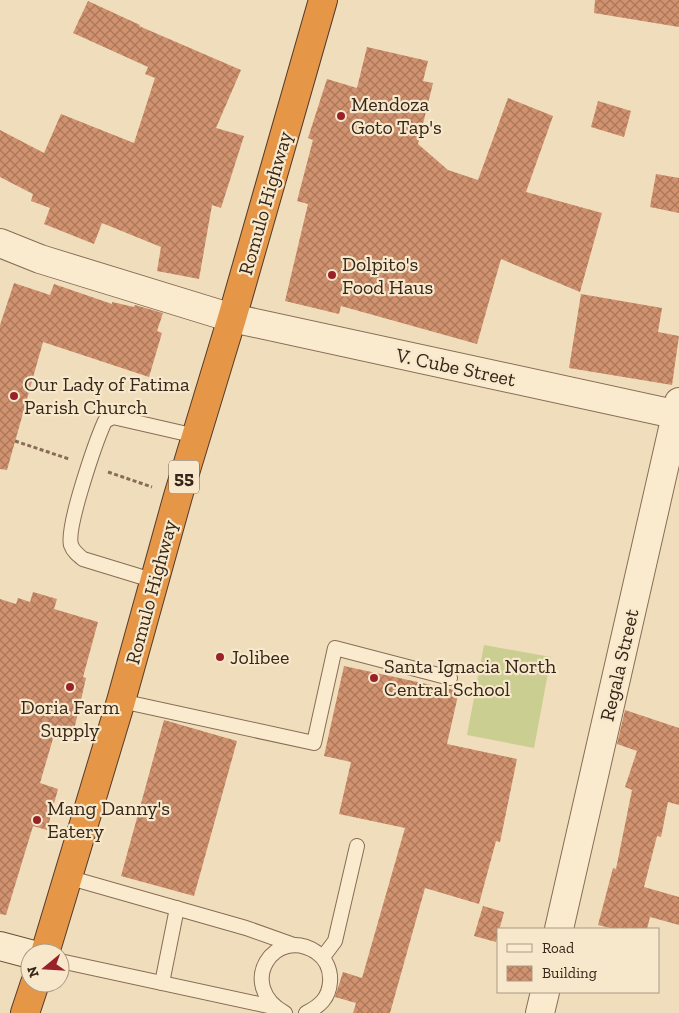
<svg xmlns="http://www.w3.org/2000/svg" width="679" height="1013" font-family="'Zilla Slab',serif">
	<defs>
		<pattern id="building-cross-hatch" width="8" height="8" patternUnits="userSpaceOnUse" patternTransform="scale(1.25)"><rect width="8" height="8" fill="#d0926f"/><path d="M0 0l8 8M0 8l8-8" fill="none" stroke="#aa775a"/></pattern>
	</defs>
	<rect width="100%" height="100%" fill="#f0ddbc"/>
	<polygon fill="#cace90" points="484,645 551,657 534,748 467,735"/>
	<g fill="url(#building-cross-hatch)">
		<polygon points="595,0 679,0 679,27 594,13"/>
		<polygon points="88,1 140,25 139,26 241,70 216,128 244,136 221,208 212,205 199,279 157,271 161,247 102,223 94,244 44,224 50,208 31,201 33,194 0,177 0,130 44,153 61,114 134,143 155,78 145,74 148,67 73,33"/>
		<polygon points="367,47 428,61 423,81 433,83 418,144 448,170 478,180 508,98 553,116 526,192 602,213 580,292 501,259 477,344 341,306 339,314 285,301 308,204 297,201 313,140 308,138 327,79 357,88"/>
		<polygon points="598,101 631,111 624,137 591,127"/>
		<polygon points="656,174 679,178 679,213 650,207"/>
		<polygon points="14,283 50,295 54,284 112,304 112,302 134,307 135,305 163,313 157,331 162,333 149,377 43,342 7,470 0,469 0,325"/>
		<polygon points="581,294 662,308 658,332 679,336 672,385 569,368"/>
		<polygon points="33,592 57,599 54,609 98,622 83,677 86,678 74,730 57,725 40,783 58,789 47,830 33,826 6,915 0,914 0,599 16,604 18,598 30,602"/>
		<polygon points="344,666 459,691 447,744 517,759 500,842 496,841 479,904 425,888 390,1013 353,1013 356,1003 335,997 343,972 362,978 405,828 339,814 351,762 324,756"/>
		<polygon points="625,710 679,728 679,805 668,802 661,837 657,836 644,887 679,897 679,925 650,917 647,929 614,929 598,925 613,868 616,869 632,790 625,787 637,751 617,744"/>
		<polygon points="164,720 237,741 194,896 121,876"/>
		<polygon points="483,906 504,912 496,942 474,936"/>
	</g>
	<g fill="none" stroke-linecap="round" stroke-linejoin="round">
		<defs>
			<g id="lane">
				<path d="M155,581L83,559C78,555 73,551 71,545C66,527 96,441 105,421L113,417L196,436"/>
				<polyline points="121,701 314,743 335,648 450,678"/>
				<polyline points="67,877 246,928 294,945"/>
				<polyline points="323,957 335,941 357,846"/>
				<polyline points="60,961 273,1007"/>
				<polyline points="162,983 177,908"/>
				<path d="M285,1013C235,985 275,925 316,952C326,959 331,970 330,982C329,998 320,1006 306,1013"/>
			</g>
			<g id="street">
				<polyline points="0,243 40,259 232,318 679,415"/>
				<polyline points="559,929 679,402"/>
				<polyline points="540,1013 545,992"/>
			</g>
			<polyline id="secondary" points="0,946 30,954"/>
			<g id="highway">
				<polyline points="45,953 121,701 178,496 232,318 323,0"/>
				<polyline points="25,1013 35,983"/>
			</g>
		</defs>
		<use href="#lane" stroke="#886d55" stroke-width="16"/>
		<use href="#street" stroke="#886d55" stroke-width="30"/>
		<use href="#secondary" stroke="#694e38" stroke-width="30"/>
		<use href="#highway" stroke="#553b2a" stroke-width="30"/>
		<g stroke="#886d55" stroke-width="3" stroke-dasharray="4 2.5" stroke-linecap="butt">
			<polyline points="15,441 69,459"/>
			<polyline points="108,472 152,487"/>
		</g>
		<use href="#lane" stroke="#faebcf" stroke-width="14"/>
		<use href="#street" stroke="#faebcf" stroke-width="28"/>
		<use href="#secondary" stroke="#faebcf" stroke-width="28"/>
		<use href="#highway" stroke="#e59646" stroke-width="28"/>
	</g>
	<g fill="#99222a" stroke="#f7e8cb" stroke-width="2">
		<circle cx="341" cy="116" r="5"/>
		<circle cx="332" cy="275" r="5"/>
		<circle cx="14" cy="396" r="5"/>
		<circle cx="220" cy="657" r="5"/>
		<circle cx="374" cy="678" r="5"/>
		<circle cx="70" cy="687" r="5"/>
		<circle cx="37" cy="820" r="5"/>
	</g>
	<g text-anchor="middle" stroke-width="4.5" stroke-linejoin="round" paint-order="stroke">
		<rect fill="#f7e8cb" stroke="#70604f" stroke-width="1" x="169" y="460.5" width="30" height="33" rx="4"/>
		<g font-size="19" font-weight="bold" fill="#36261a">
			<text x="184" y="484">55</text>
		</g>
		<g font-size="20" fill="#36261a" stroke="#f7e8cb" text-anchor="start">
			<text x="351" y="111">Mendoza<tspan x="351" dy="23">Goto Tap's</tspan></text>
			<text x="342" y="271">Dolpito's<tspan x="342" dy="23">Food Haus</tspan></text>
			<text x="24" y="391">Our Lady of Fatima<tspan x="24" dy="23">Parish Church</tspan></text>
			<text x="230" y="664">Jolibee</text>
			<text x="384" y="673">Santa Ignacia North<tspan x="384" dy="23">Central School</tspan></text>
			<text x="70" y="714" text-anchor="middle">Doria Farm<tspan x="70" dy="23">Supply</tspan></text>
			<text x="47" y="815">Mang Danny's<tspan x="47" dy="23">Eatery</tspan></text>
		</g>
		<g font-size="20" fill="#36261a" stroke="#f7e8cb">
			<text transform="translate(265 203) rotate(-74)" y="7">Romulo Highway</text>
			<text transform="translate(456 367) rotate(12)" y="7">V. Cube Street</text>
			<text transform="translate(151 592) rotate(-75)" y="7">Romulo Highway</text>
			<text transform="translate(619 665) rotate(-77)" y="7">Regala Street</text>
		</g>
	</g>
	<rect x="497" y="928" width="162" height="65" fill="#f7e8cb" stroke="#aa9a84"/>
	<rect x="507" y="944" width="25" height="8" fill="#faebcf" stroke="#aa9a84"/>
	<text x="542" y="953" font-size="15" fill="#36261a">Road</text>
	<rect x="507" y="966" width="25" height="15" fill="url(#building-cross-hatch)" stroke="#aa9a84"/>
	<text x="542" y="978" font-size="15" fill="#36261a">Building</text>
	<g transform="translate(45 968) rotate(252)"><circle r="24" fill="#f7e8cb" stroke="#aa9a84"/>
	<path d="M0-4L9 19L0 12L-9 19Z" fill="#99222a"/>
	<text y="-8" font-size="14" font-weight="bold" text-anchor="middle" fill="#36261a">N</text>
	</g>
</svg>
